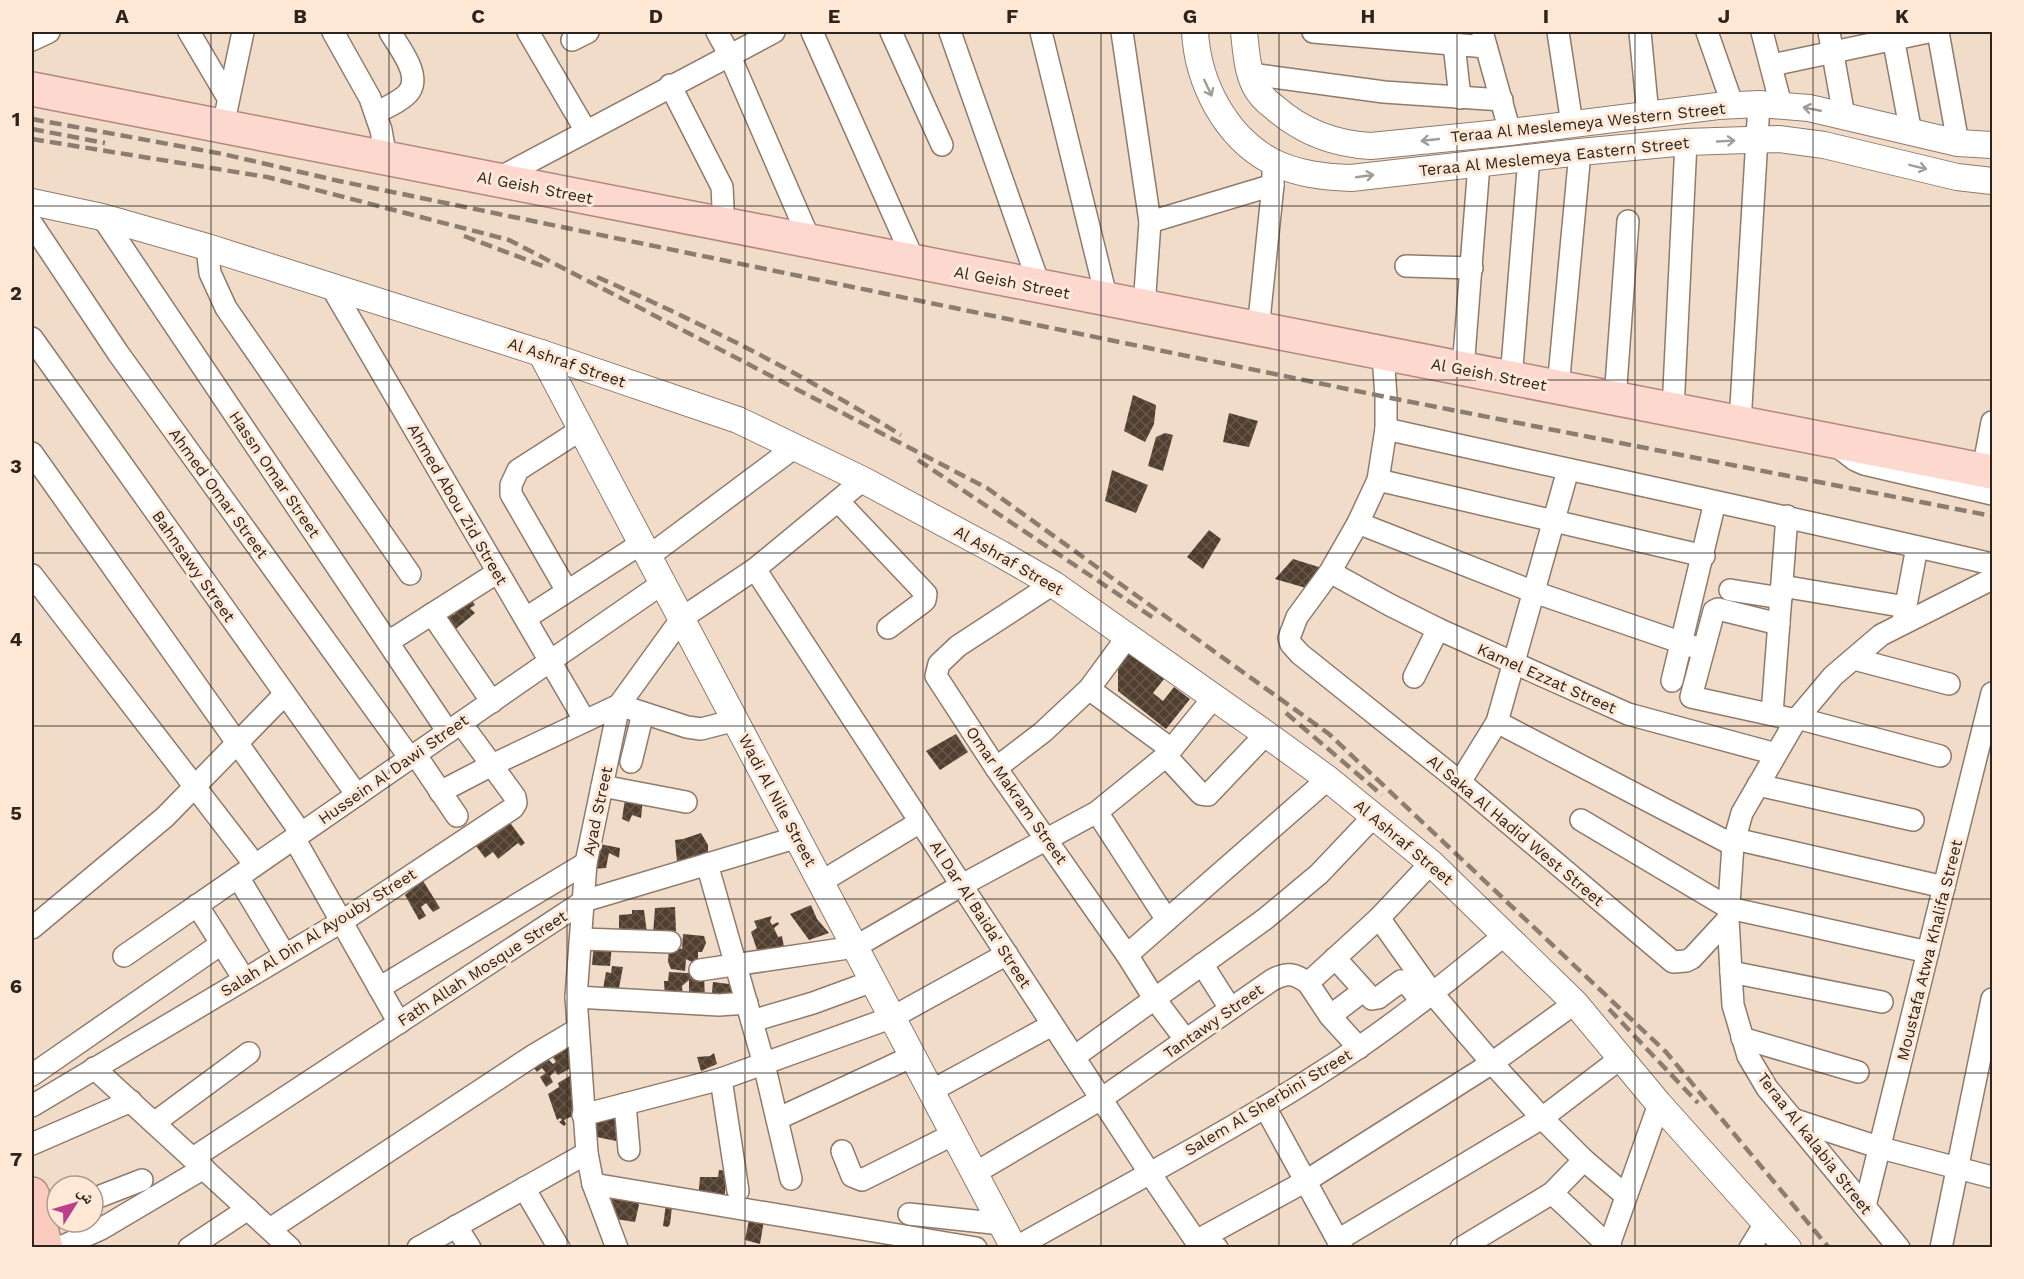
<svg xmlns="http://www.w3.org/2000/svg" width="2024" height="1279" font-family="'Work Sans','Noto Naskh Arabic',sans-serif">
	<defs>
		<pattern id="building-cross-hatch" width="8" height="8" patternUnits="userSpaceOnUse" patternTransform="scale(1.5)"><rect width="8" height="8" fill="#513f30"/><path d="M0 0l8 8M0 8l8-8" fill="none" stroke="#67584c"/></pattern>
	</defs>
	<rect width="100%" height="100%" fill="#f1dbc9"/>
	<g fill="url(#building-cross-hatch)">
		<polygon points="1133,395 1156,405 1154,424 1145,442 1124,431"/>
		<polygon points="1229,413 1258,421 1249,447 1223,442"/>
		<polygon points="1165,433 1173,435 1163,471 1148,466 1156,437"/>
		<polygon points="1112,470 1148,485 1136,513 1105,501"/>
		<polygon points="1209,530 1221,539 1203,569 1187,557"/>
		<polygon points="1293,559 1322,568 1306,588 1275,579"/>
		<polygon points="469,596 475,605 470,608 475,613 451,633 438,615 450,609 454,615"/>
		<polygon points="1133,646 1168,674 1153,693 1163,701 1174,687 1190,699 1166,729 1118,691 1118,665"/>
		<polygon points="956,734 968,752 940,770 926,751"/>
		<polygon points="625,799 643,799 641,818 632,815 629,822 622,819"/>
		<polygon points="505,816 525,843 521,846 518,843 498,859 493,852 485,858 471,839"/>
		<polygon points="701,833 708,845 708,857 677,862 675,840 683,839"/>
		<polygon points="595,843 620,848 619,858 609,853 606,868 592,869"/>
		<polygon points="420,876 440,908 433,912 426,903 421,907 426,916 419,920 405,895 417,885 413,880"/>
		<polygon points="811,905 817,919 829,933 809,940 790,914"/>
		<polygon points="675,907 676,931 653,934 655,908"/>
		<polygon points="632,910 644,910 647,933 619,929 619,915 632,914"/>
		<polygon points="772,916 770,921 772,925 778,922 779,924 774,928 778,937 782,936 784,947 758,953 751,932 757,928 754,921"/>
		<polygon points="683,934 704,936 706,943 702,952 698,952 698,965 686,959 685,971 671,969 668,962 669,946 682,949"/>
		<polygon points="594,942 612,945 610,966 592,965"/>
		<polygon points="612,966 623,967 618,993 603,989 606,972 611,973"/>
		<polygon points="669,972 704,974 705,1001 689,999 689,980 682,986 683,998 665,998 664,981 668,981"/>
		<polygon points="713,982 729,984 736,1001 727,1002 720,994 717,1001 711,1001"/>
		<polygon points="569,1040 571,1068 558,1075 555,1071 550,1076 553,1082 546,1087 540,1077 546,1073 542,1068 537,1072 533,1067 547,1058 553,1064 556,1062 550,1053"/>
		<polygon points="714,1053 717,1064 701,1071 697,1057 710,1056"/>
		<polygon points="573,1074 577,1114 564,1120 566,1124 564,1126 559,1122 562,1120 560,1118 557,1120 548,1094 559,1087 558,1083"/>
		<polygon points="614,1116 618,1138 616,1141 592,1136 591,1122"/>
		<polygon points="719,1170 727,1171 724,1203 698,1199 700,1177 718,1177"/>
		<polygon points="605,1192 636,1198 639,1205 635,1222 609,1218"/>
		<polygon points="666,1204 672,1207 670,1224 668,1227 663,1226"/>
		<polygon points="749,1220 764,1220 760,1244 745,1240"/>
	</g>
	<g fill="none" stroke-linecap="round" stroke-linejoin="round">
		<defs>
			<g id="minor">
				<polyline points="189,32 228,98"/>
				<polyline points="333,32 370,98 381,130 386,158"/>
				<polyline points="528,32 586,131"/>
				<polyline points="717,32 729,54 811,243"/>
				<polyline points="812,32 915,263"/>
				<polyline points="891,32 942,145"/>
				<polyline points="950,32 1040,287"/>
				<polyline points="1041,32 1107,300"/>
				<polyline points="1122,32 1150,222 1144,307"/>
				<polyline points="1313,32 1486,47"/>
				<polyline points="1558,32 1572,124"/>
				<polyline points="1640,32 1648,115"/>
				<polyline points="1707,32 1733,106"/>
				<polyline points="1762,32 1781,105"/>
				<polyline points="1829,32 1844,116"/>
				<polyline points="1892,32 1911,133"/>
				<polyline points="1938,32 1958,143"/>
				<polyline points="1483,35 1510,132"/>
				<polyline points="32,40 49,32"/>
				<polyline points="572,40 588,32"/>
				<polyline points="1454,44 1460,98"/>
				<polyline points="1772,65 1928,32"/>
				<polyline points="1251,74 1384,92 1502,100"/>
				<polyline points="670,85 722,187 723,206 719,224"/>
				<path d="M376,113C385,108 397,103 405,96C426,79 399,48 390,32"/>
				<polyline points="223,126 243,32"/>
				<polyline points="497,179 774,32"/>
				<polyline points="102,217 448,732"/>
				<polyline points="1150,222 1273,185"/>
				<polyline points="32,224 118,353 410,758"/>
				<polyline points="207,247 210,273 226,308 410,574"/>
				<polyline points="1406,266 1472,268"/>
				<polyline points="331,286 585,721"/>
				<polyline points="1258,330 1273,185 1273,162"/>
				<polyline points="32,338 357,795"/>
				<polyline points="1383,354 1386,397 1386,429 1378,480 1358,523 1330,572 1297,617 1289,638 1291,644 1300,654 1460,782 1673,962 1686,961 1692,958 1728,919"/>
				<polyline points="1463,369 1479,164"/>
				<polyline points="1511,379 1529,157"/>
				<polyline points="1558,388 1580,152"/>
				<polyline points="1615,399 1628,221"/>
				<polyline points="1673,410 1686,142"/>
				<polyline points="1740,423 1759,104"/>
				<path d="M1386,429C1588,474 1791,517 1992,564"/>
				<polyline points="1842,450 1855,460 1864,464 1992,494"/>
				<polyline points="32,453 301,833"/>
				<polyline points="1983,470 1992,422"/>
				<polyline points="1378,480 1704,556"/>
				<polyline points="838,501 926,594 925,600 923,602 888,628"/>
				<polyline points="1358,523 1534,592 1703,650"/>
				<polyline points="649,556 795,447"/>
				<polyline points="755,569 1149,1172 1196,1241 1217,1248"/>
				<polyline points="1330,572 1390,605 1438,629 1628,714 1776,754"/>
				<polyline points="32,575 255,865"/>
				<polyline points="1053,584 958,646 939,664 936,676 996,768 1127,955 1154,998 1185,1039"/>
				<polyline points="1782,586 1906,607"/>
				<polyline points="1730,590 1781,598"/>
				<polyline points="567,591 511,494 511,485 518,470 582,429"/>
				<polyline points="432,614 492,702"/>
				<polyline points="526,618 642,543"/>
				<polyline points="1903,621 1917,547"/>
				<polyline points="1779,624 1718,609 1714,611 1691,697 1796,720"/>
				<polyline points="388,642 498,572"/>
				<polyline points="1854,659 1949,684"/>
				<polyline points="1414,677 1438,629"/>
				<polyline points="1672,681 1715,502"/>
				<polyline points="1089,689 1171,749"/>
				<polyline points="1772,714 1787,516"/>
				<polyline points="1797,718 1940,756"/>
				<polyline points="1497,722 1733,845"/>
				<polyline points="415,754 457,816"/>
				<polyline points="1166,756 1201,794 1208,795 1266,734"/>
				<polyline points="631,762 643,713"/>
				<polyline points="996,768 1043,732 1089,689 1128,636"/>
				<polyline points="1460,782 1497,722 1568,470"/>
				<polyline points="1758,785 1913,820"/>
				<polyline points="602,786 686,802"/>
				<polyline points="440,792 492,765 619,705 687,727 701,729 736,720"/>
				<polyline points="1097,812 1167,920"/>
				<polyline points="1581,820 1729,908 1928,952"/>
				<polyline points="294,838 399,1023"/>
				<polyline points="1735,839 1944,887"/>
				<polyline points="707,864 764,1064 791,1179"/>
				<polyline points="238,877 285,955"/>
				<polyline points="821,882 920,822"/>
				<polyline points="197,905 244,979"/>
				<polyline points="1379,918 1433,994 1492,1063 1542,1118 1584,1160 1625,1195"/>
				<polyline points="32,928 165,817 285,694"/>
				<polyline points="581,939 670,942"/>
				<polyline points="1127,955 1328,779"/>
				<polyline points="124,956 663,583"/>
				<polyline points="1335,958 1372,999 1378,998 1401,981 1411,988 1421,1002"/>
				<polyline points="1202,964 1230,1008"/>
				<polyline points="700,970 855,947 962,885 1097,812 1166,756 1214,697"/>
				<polyline points="1731,972 1882,1002"/>
				<polyline points="1308,983 1330,1016 1359,1048"/>
				<polyline points="379,988 586,863"/>
				<polyline points="576,997 719,1005 747,1003"/>
				<polyline points="1330,1016 1363,991"/>
				<polyline points="752,1021 813,1003 873,981"/>
				<polyline points="1742,1038 1858,1072"/>
				<polyline points="1074,1057 1265,919 1319,874 1374,816"/>
				<polyline points="94,1068 290,1248"/>
				<polyline points="32,1075 221,944"/>
				<polyline points="721,1079 738,1191"/>
				<polyline points="931,1091 1052,1025"/>
				<polyline points="625,1104 629,1150"/>
				<polyline points="32,1106 341,922 513,808 516,803 515,797 461,723"/>
				<polyline points="1265,1107 1342,1248"/>
				<polyline points="583,1115 721,1079 893,1017 1007,954"/>
				<polyline points="777,1119 913,1056"/>
				<polyline points="1795,1120 1881,1148 1992,1177"/>
				<polyline points="154,1123 249,1053"/>
				<polyline points="32,1144 131,1101"/>
				<polyline points="842,1151 852,1176 862,1180 954,1134"/>
				<polyline points="193,1158 584,901 798,837"/>
				<path d="M975,1173L1101,1099L1272,980C1287,972 1294,973 1308,983L1379,918L1431,863"/>
				<polyline points="593,1184 976,1248"/>
				<polyline points="524,1188 559,1248"/>
				<polyline points="1552,1193 1611,1248"/>
				<polyline points="93,1199 142,1180"/>
				<polyline points="1865,1206 1992,693"/>
				<polyline points="909,1214 1002,1224"/>
				<polyline points="456,1226 470,1248"/>
				<polyline points="270,1229 534,1055 578,1029"/>
				<polyline points="1338,1240 1542,1118 1621,1058"/>
				<polyline points="1196,1241 1306,1181 1492,1063 1575,1003"/>
				<polyline points="52,1248 63,1246 101,1229 204,1168"/>
				<polyline points="189,1248 248,1209"/>
				<polyline points="418,1248 587,1153"/>
				<polyline points="617,1248 593,1184 587,1153 576,997 586,863 619,705 682,618 755,569 863,480"/>
				<path d="M1015,1248C1130,1183 1249,1122 1358,1048C1409,1013 1458,973 1506,934"/>
				<polyline points="1461,1248 1552,1193 1584,1160"/>
				<polyline points="1608,1248 1659,1104"/>
				<polyline points="1750,1248 1766,1222"/>
				<polyline points="1899,1248 1767,1088 1748,1056 1733,1005 1731,972 1728,919 1733,845 1742,813 1796,720 1833,676 1881,635 1992,579"/>
				<polyline points="1941,1248 1992,999"/>
			</g>
			<g id="tertiary">
				<path d="M1195,32C1198,83 1225,136 1271,161C1296,174 1324,177 1351,178L1580,152L1686,142L1778,139L1824,145L1957,177L1992,181"/>
				<path d="M1244,32C1246,50 1247,70 1255,86C1259,94 1267,102 1274,107C1302,132 1334,144 1371,146L1510,132L1718,106L1759,104L1809,108L1958,143L1992,145"/>
				<polyline points="32,202 102,217 207,247 541,353 738,420 863,480 1001,554 1053,584 1266,734 1328,779 1431,863 1575,1003 1659,1104 1788,1248"/>
				<polyline points="541,353 1014,1248"/>
			</g>
			<polyline id="primary" points="32,89 1992,472"/>
			<polyline id="trunk" points="32,1194 46,1248"/>
		</defs>
		<use href="#minor" stroke="#907b6b" stroke-width="24"/>
		<use href="#tertiary" stroke="#907b6b" stroke-width="28"/>
		<use href="#primary" stroke="#b3887c" stroke-width="36"/>
		<use href="#trunk" stroke="#b3887c" stroke-width="36"/>
		<use href="#minor" stroke="#fff" stroke-width="21"/>
		<use href="#tertiary" stroke="#fff" stroke-width="26"/>
		<use href="#primary" stroke="#fdd8cf" stroke-width="33"/>
		<use href="#trunk" stroke="#fccbbf" stroke-width="33"/>
		<g stroke="#8c7d71" stroke-width="4.5" stroke-dasharray="12 6" stroke-linecap="butt">
			<polyline points="32,119 223,154 339,181 1386,397 1992,516"/>
			<polyline points="32,129 105,143"/>
			<polyline points="32,139 267,177 509,240 987,488 1329,734 1666,1052 1829,1248"/>
			<polyline points="464,236 543,266"/>
			<path d="M597,277C702,323 804,375 901,435"/>
			<polyline points="918,460 1155,619"/>
			<polyline points="1286,713 1382,795"/>
			<polyline points="1609,1009 1698,1103"/>
		</g>
	</g>
	<defs><path id="oneway-shaft" d="M-6 0H5M1.5-3L5.5 0L1.5 3" fill="none" stroke-width="1.6" stroke-linecap="round" stroke-linejoin="round" transform="scale(1.5)"/></defs>
	<g stroke="#a09c99">
		<use href="#oneway-shaft" transform="translate(1208 88) rotate(65)"/>
		<use href="#oneway-shaft" transform="translate(1812 109) rotate(-169)"/>
		<use href="#oneway-shaft" transform="translate(1430 140) rotate(174)"/>
		<use href="#oneway-shaft" transform="translate(1726 141) rotate(-3)"/>
		<use href="#oneway-shaft" transform="translate(1918 167) rotate(14)"/>
		<use href="#oneway-shaft" transform="translate(1365 176) rotate(-8)"/>
	</g>
	<path fill="none" stroke="#2c241d" stroke-width="1.5" stroke-opacity="0.55" d="M211,32V1248M389,32V1248M567,32V1248M745,32V1248M923,32V1248M1101,32V1248M1279,32V1248M1457,32V1248M1635,32V1248M1813,32V1248M32,206H1992M32,380H1992M32,553H1992M32,726H1992M32,899H1992M32,1073H1992"/>
	<g text-anchor="middle" stroke-width="6" stroke-linejoin="round" paint-order="stroke">
		<g font-size="16" fill="#2c241d" stroke="#ffe8d6">
			<text transform="translate(1588 122) rotate(-6)" y="6">Teraa Al Meslemeya Western Street</text>
			<text transform="translate(1554 156) rotate(-6)" y="6">Teraa Al Meslemeya Eastern Street</text>
			<text transform="translate(535 187) rotate(11)" y="6">Al Geish Street</text>
			<text transform="translate(1012 282) rotate(11)" y="6">Al Geish Street</text>
			<text transform="translate(567 362) rotate(19)" y="6">Al Ashraf Street</text>
			<text transform="translate(1489 374) rotate(11)" y="6">Al Geish Street</text>
			<text transform="translate(275 474) rotate(56)" y="6">Hassn Omar Street</text>
			<text transform="translate(219 493) rotate(54)" y="6">Ahmed Omar Street</text>
			<text transform="translate(458 504) rotate(60)" y="6">Ahmed Abou Zid Street</text>
			<text transform="translate(1009 560) rotate(30)" y="6">Al Ashraf Street</text>
			<text transform="translate(194 566) rotate(55)" y="6">Bahnsawy Street</text>
			<text transform="translate(1547 678) rotate(24)" y="6">Kamel Ezzat Street</text>
			<text transform="translate(393 769) rotate(-35)" y="6">Hussein Al Dawi Street</text>
			<text transform="translate(1017 795) rotate(55)" y="6">Omar Makram Street</text>
			<text transform="translate(778 800) rotate(62)" y="6">Wadi Al Nile Street</text>
			<text transform="translate(597 811) rotate(-78)" y="6">Ayad Street</text>
			<text transform="translate(1516 830) rotate(40)" y="6">Al Saka Al Hadid West Street</text>
			<text transform="translate(1404 842) rotate(40)" y="6">Al Ashraf Street</text>
			<text transform="translate(981 914) rotate(57)" y="6">Al Dar Al Baida' Street</text>
			<text transform="translate(318 932) rotate(-32)" y="6">Salah Al Din Al Ayouby Street</text>
			<text transform="translate(1929 950) rotate(-76)" y="6">Moustafa Atwa Khalifa Street</text>
			<text transform="translate(482 968) rotate(-33)" y="6">Fath Allah Mosque Street</text>
			<text transform="translate(1213 1021) rotate(-35)" y="6">Tantawy Street</text>
			<text transform="translate(1268 1102) rotate(-31)" y="6">Salem Al Sherbini Street</text>
			<text transform="translate(1815 1143) rotate(52)" y="6">Teraa Al kalabia Street</text>
		</g>
	</g>
	<rect width="2024" height="1279" fill="none" stroke="#ffe8d6" stroke-width="66"/>
	<g transform="translate(75 1204) rotate(53)"><circle r="28" fill="#ffe8d6" stroke="#ab9a8c" stroke-width="1.5"/>
	<path d="M0-4.5L10 22L0 15L-10 22Z" fill="#bd3f8b"/>
	<text y="-9" font-size="16" font-weight="bold" text-anchor="middle" fill="#2c241d">ش</text>
	</g>
	<rect x="33" y="33" width="1958" height="1213" fill="none" stroke="#2c241d" stroke-width="2"/>
	<g font-size="20" text-anchor="middle" font-weight="bold" fill="#2c241d">
		<text x="122" y="23">A</text>
		<text x="300" y="23">B</text>
		<text x="478" y="23">C</text>
		<text x="656" y="23">D</text>
		<text x="834" y="23">E</text>
		<text x="1012" y="23">F</text>
		<text x="1190" y="23">G</text>
		<text x="1368" y="23">H</text>
		<text x="1546" y="23">I</text>
		<text x="1724" y="23">J</text>
		<text x="1902" y="23">K</text>
		<text x="16" y="126">1</text>
		<text x="16" y="300">2</text>
		<text x="16" y="473">3</text>
		<text x="16" y="646">4</text>
		<text x="16" y="820">5</text>
		<text x="16" y="993">6</text>
		<text x="16" y="1166">7</text>
	</g>
</svg>
